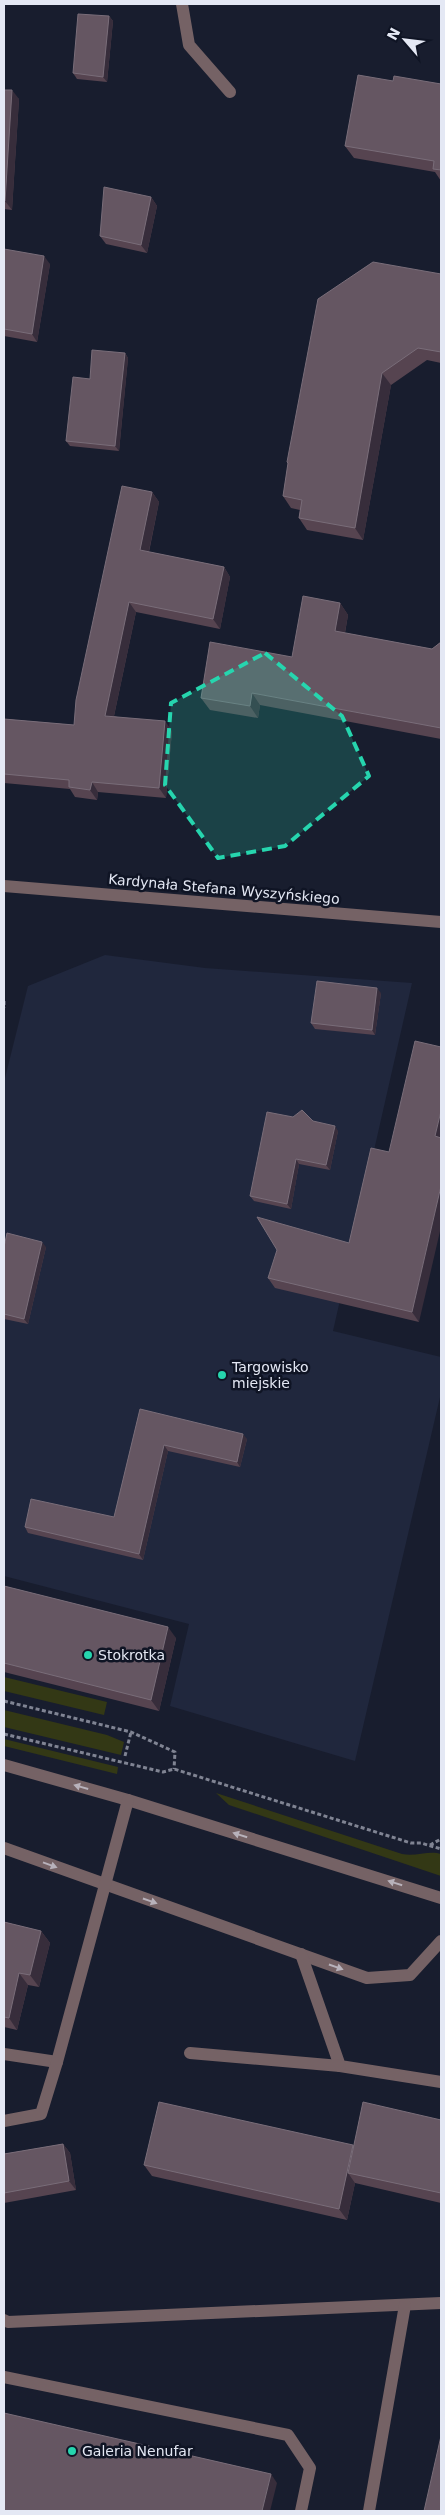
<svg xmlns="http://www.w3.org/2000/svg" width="445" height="2515" font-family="'DejaVu Sans',sans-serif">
	<rect width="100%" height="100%" fill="#181d2e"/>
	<polygon fill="#20273d" points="105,955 205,968 412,983 333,1331 441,1357 441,1393 355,1761 170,1706 189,1624 4,1576 4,1082 28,986"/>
	<g fill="#333815">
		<polygon points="4,1677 107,1702 104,1715 4,1691"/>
		<polygon points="4,1710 107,1735 124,1742 121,1755 4,1727"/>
		<polygon points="4,1739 118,1767 117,1774 4,1746"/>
		<path d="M216,1793L402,1854C416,1857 429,1850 441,1854V1876L229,1805Z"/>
	</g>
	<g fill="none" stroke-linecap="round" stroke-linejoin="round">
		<g stroke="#808493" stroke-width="3" stroke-dasharray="4 2.5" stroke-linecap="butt">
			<polyline points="4,1001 4,1008"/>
			<polyline points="4,1701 131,1732 175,1752 174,1769"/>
			<polyline points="4,1734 163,1772 174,1769 411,1843 421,1843 441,1849"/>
			<polyline points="125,1756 131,1732"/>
			<polyline points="430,1845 441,1839"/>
		</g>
		<g stroke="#756265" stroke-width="12">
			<polyline points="182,4 189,45 230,92"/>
			<polyline points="4,886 441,922"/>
			<polyline points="4,1765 128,1800 441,1898"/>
			<polyline points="4,1848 367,1978 410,1975 441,1941"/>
			<polyline points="301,1954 340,2066 441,2082"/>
			<polyline points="190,2053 340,2066"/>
			<polyline points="4,2054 57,2062"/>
			<polyline points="4,2121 41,2114 57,2062 128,1800"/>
			<polyline points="4,2320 8,2322 441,2303"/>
			<polyline points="4,2377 288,2435 310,2468 301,2511"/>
			<polyline points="369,2511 405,2305"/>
		</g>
	</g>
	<g fill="#564450">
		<polygon points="109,16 113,21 107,82 77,79 73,73"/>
		<polygon points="393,81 441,84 441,181 435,172 354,158 345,146"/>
		<polygon points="4,90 19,99 12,210 4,209"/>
		<polygon points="151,197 157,206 147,253 106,244 100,236"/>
		<polygon points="4,249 50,264 37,342 4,336"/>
		<polygon points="441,274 441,363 427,360 391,385 363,540 307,530 299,518 300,510 291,508 283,496 288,464 287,462"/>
		<polygon points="125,353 128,358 119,451 70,446 66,441 90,379"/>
		<polygon points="152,492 159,502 149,552 224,567 230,577 220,629 136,612 114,716 172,731 166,798 98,792 97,800 75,797 70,789 4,783 4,719 74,725"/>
		<polygon points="340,603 348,615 345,633 432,649 441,642 441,739 260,705 258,718 210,710 201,698 292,657"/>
		<polygon points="381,993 375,1035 315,1029 311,1023"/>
		<polygon points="313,1121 338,1131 330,1170 299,1164 291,1209 254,1201 250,1196"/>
		<polygon points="371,1148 419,1322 275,1288 268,1278 349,1243"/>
		<polygon points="4,1247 46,1247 28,1324 4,1319"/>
		<polygon points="140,1409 247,1439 240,1467 168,1451 143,1560 28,1533 25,1527 114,1517"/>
		<polygon points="4,1586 176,1638 159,1711 4,1672"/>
		<polygon points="4,1922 41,1931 50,1943 39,1987 28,1985 17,2030 4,2027"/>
		<polygon points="441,2120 441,2203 355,2183 347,2220 152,2176 144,2165 353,2145"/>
		<polygon points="63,2144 70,2153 76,2190 4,2203 4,2154"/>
	</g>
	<g fill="#372d3b">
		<polygon points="109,16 113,21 107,82 103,77"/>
		<polygon points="12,90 19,99 12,210 5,201"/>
		<polygon points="151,197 157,206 147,253 141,245"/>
		<polygon points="44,256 50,264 37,342 32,334"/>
		<polygon points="125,353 128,358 119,451 115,446"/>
		<polygon points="382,373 391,385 363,540 355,528"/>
		<polygon points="152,492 159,502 147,560 140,550"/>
		<polygon points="224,567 230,577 220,629 213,619"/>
		<polygon points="129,602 136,612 112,725 105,716"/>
		<polygon points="340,603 348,615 343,643 335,631"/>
		<polygon points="252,693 260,705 258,718 250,706"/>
		<polygon points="165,721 172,731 166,798 159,788"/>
		<polygon points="92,782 98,792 97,800 90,790"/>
		<polygon points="377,988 381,993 375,1035 372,1030"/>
		<polygon points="441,1111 441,1145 435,1136"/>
		<polygon points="335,1126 338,1131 330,1170 326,1165"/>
		<polygon points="296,1159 299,1164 291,1209 287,1204"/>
		<polygon points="441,1186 441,1227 419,1322 412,1312"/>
		<polygon points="42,1242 46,1247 28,1324 24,1319"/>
		<polygon points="243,1434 247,1439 240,1467 237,1462"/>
		<polygon points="164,1445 168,1451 143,1560 139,1554"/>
		<polygon points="168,1627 176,1638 159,1711 151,1700"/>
		<polygon points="41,1931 50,1943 39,1987 30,1975"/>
		<polygon points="19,1973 28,1985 17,2030 9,2018"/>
		<polygon points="63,2144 70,2153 76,2190 69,2181"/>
		<polygon points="353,2145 348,2173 355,2183 347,2220 339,2209"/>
		<polygon points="271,2474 277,2483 270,2511 262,2511"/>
	</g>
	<g fill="#655662" stroke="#796d79">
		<polygon points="78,14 109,16 103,77 73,73"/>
		<polygon points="358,75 393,81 394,76 441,84 441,170 433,169 434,161 345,146"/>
		<polygon points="4,90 12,90 5,201 4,201"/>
		<polygon points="104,187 151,197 141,245 100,236"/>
		<polygon points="4,249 44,256 32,334 4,329"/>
		<polygon points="373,262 441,274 441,352 418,348 382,373 355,528 299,518 302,500 283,496 288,463 287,462 318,299"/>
		<polygon points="92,350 125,353 115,446 66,441 73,377 90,379"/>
		<polygon points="122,486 152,492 140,550 224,567 213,619 129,602 105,716 165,721 159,788 92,782 90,790 69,787 69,780 4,774 4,719 74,725 76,700"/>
		<polygon points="303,596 340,603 335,631 432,649 441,642 441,728 252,693 250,706 201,698 210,642 292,657"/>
		<polygon points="317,981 377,988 372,1030 311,1023"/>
		<polygon points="415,1041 441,1047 441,1111 435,1136 441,1138 441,1186 412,1312 268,1278 277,1250 257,1217 349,1243 371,1148 389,1152"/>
		<polygon points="302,1110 313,1121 335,1126 326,1165 296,1159 287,1204 250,1196 267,1112 293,1117"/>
		<polygon points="7,1233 42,1242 24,1319 4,1314 4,1247"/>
		<polygon points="140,1409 243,1434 237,1462 164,1445 139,1554 25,1527 31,1499 114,1517"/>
		<polygon points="4,1586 168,1627 151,1700 4,1663"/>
		<polygon points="4,1922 41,1931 30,1975 19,1973 9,2018 4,2017"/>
		<polygon points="159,2102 353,2145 339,2209 144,2165"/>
		<polygon points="363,2102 441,2120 441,2193 348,2173"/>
		<polygon points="63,2144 69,2181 4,2193 4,2154"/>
		<polygon points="4,2413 271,2474 262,2511 4,2511"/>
		<polygon points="441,2436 441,2511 424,2511"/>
	</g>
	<defs><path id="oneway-solid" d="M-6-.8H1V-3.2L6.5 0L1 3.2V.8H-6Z" transform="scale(1.25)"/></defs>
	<g fill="#b8b2bb">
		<use href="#oneway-solid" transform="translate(81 1787) rotate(-164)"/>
		<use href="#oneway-solid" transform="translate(240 1835) rotate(-163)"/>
		<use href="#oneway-solid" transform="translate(50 1865) rotate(20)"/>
		<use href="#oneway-solid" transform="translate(395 1883) rotate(-163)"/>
		<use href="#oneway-solid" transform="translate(150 1901) rotate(19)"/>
		<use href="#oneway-solid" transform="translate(336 1967) rotate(19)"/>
	</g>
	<path fill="#26d5ae" fill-opacity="0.2" stroke="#26d5ae" stroke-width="4" stroke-dasharray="10 6" stroke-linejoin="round" d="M265,653L342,716L369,776L285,846L218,858L165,785L171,703Z"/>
	<g fill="#26d5ae" stroke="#0f1424" stroke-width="2">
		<circle cx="222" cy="1375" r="5"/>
		<circle cx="88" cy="1655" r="5"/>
		<circle cx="72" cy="2451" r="5"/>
	</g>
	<g text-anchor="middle" stroke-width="5" stroke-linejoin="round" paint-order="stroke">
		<g font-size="14" fill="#e4e8f4" stroke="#0f1424">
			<text transform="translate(224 889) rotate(5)" y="5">Kardynała Stefana Wyszyńskiego</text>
		</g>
		<g font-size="14" fill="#e4e8f4" stroke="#0f1424" text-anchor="start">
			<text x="232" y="1372">Targowisko<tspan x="232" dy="16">miejskie</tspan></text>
			<text x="98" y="1660">Stokrotka</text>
			<text x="82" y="2456">Galeria Nenufar</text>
		</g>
	</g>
	<rect width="445" height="2515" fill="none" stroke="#e4e8f4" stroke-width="10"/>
	<g transform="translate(405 40) rotate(298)" stroke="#0f1424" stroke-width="4" paint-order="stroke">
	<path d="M0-4L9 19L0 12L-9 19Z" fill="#e4e8f4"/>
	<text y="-8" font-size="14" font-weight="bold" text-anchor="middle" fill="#e4e8f4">N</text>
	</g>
</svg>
